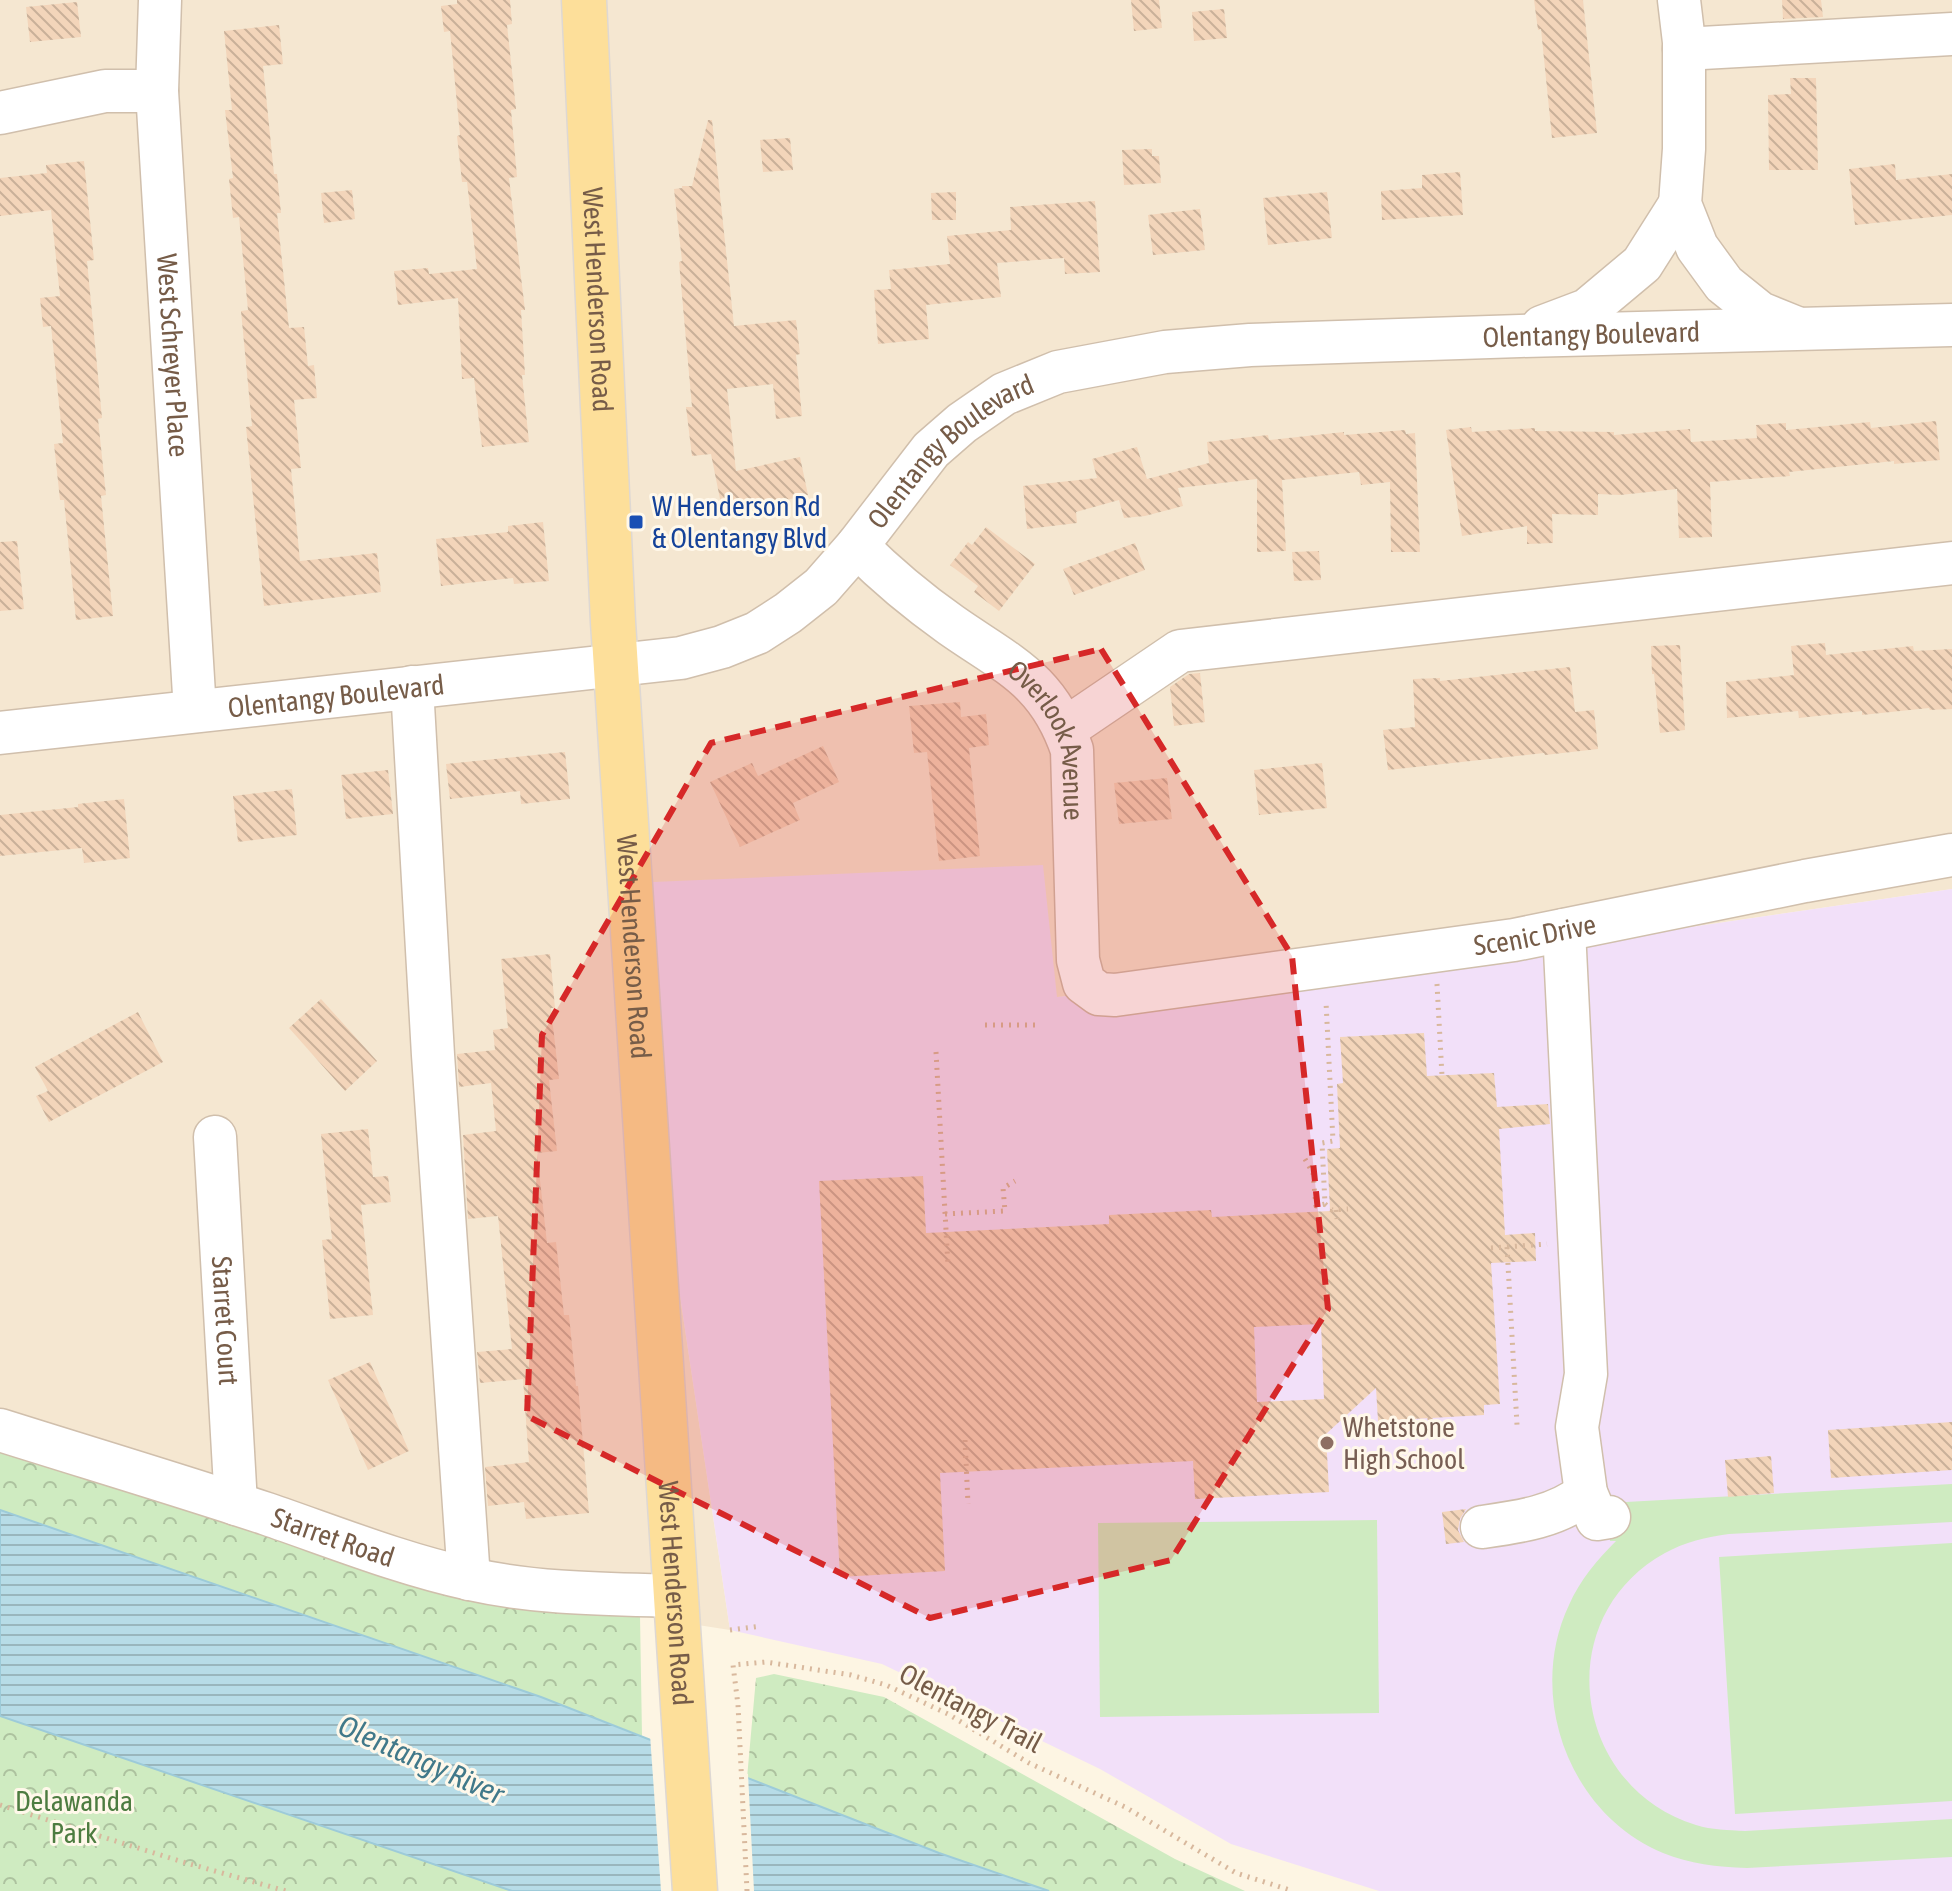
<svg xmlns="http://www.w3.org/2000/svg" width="1952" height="1891" font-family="'Asap Condensed',sans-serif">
	<defs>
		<pattern id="forest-crowns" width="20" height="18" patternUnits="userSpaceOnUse" patternTransform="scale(2)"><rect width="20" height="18" fill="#cfebc1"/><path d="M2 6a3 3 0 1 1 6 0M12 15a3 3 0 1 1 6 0" fill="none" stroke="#adc29f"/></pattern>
		<pattern id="water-rules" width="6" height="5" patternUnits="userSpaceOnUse" patternTransform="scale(2)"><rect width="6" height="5" fill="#b7dce7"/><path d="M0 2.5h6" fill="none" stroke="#99b6bd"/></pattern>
		<pattern id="building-back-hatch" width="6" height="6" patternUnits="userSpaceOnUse" patternTransform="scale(2)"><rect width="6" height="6" fill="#f3d5ba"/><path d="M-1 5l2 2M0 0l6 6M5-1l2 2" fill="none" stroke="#c9b099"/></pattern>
	</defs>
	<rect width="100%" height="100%" fill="#fdf5e3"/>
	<polygon fill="#f5e7d1" points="0,0 1952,0 1952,889 1567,945 1057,997 674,1256 730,1630 640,1616 0,1427"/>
	<polygon fill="#f2e0f9" points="1043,865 1057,997 1567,945 1952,889 1952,1891 1379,1891 1231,1844 1100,1769 882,1664 730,1630 674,1256 653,882"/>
	<g fill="url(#forest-crowns)">
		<polygon points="0,1427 640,1616 642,1736 541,1697 0,1510"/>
		<polygon points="774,1674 884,1697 1175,1859 1245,1891 1049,1891 939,1853 747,1778 756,1678"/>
		<polygon points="0,1716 512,1891 0,1891"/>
	</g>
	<g fill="#cfebc1">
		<path d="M1952,1484V1522L1729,1534C1706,1537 1685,1542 1665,1553C1549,1617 1572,1787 1696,1825C1712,1830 1728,1830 1745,1831L1952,1819V1857L1747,1868C1717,1867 1690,1864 1663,1853C1569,1814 1526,1696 1569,1605C1580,1580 1597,1560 1616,1541H1610L1608,1503Z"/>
		<polygon points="1377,1520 1379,1713 1100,1717 1098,1523"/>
		<polygon points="1952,1543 1952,1801 1735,1814 1719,1557"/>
	</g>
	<polygon fill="url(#water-rules)" stroke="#9dcbd9" stroke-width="2" points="0,1510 541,1697 939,1853 1049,1891 512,1891 0,1716"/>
	<polygon fill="#fdf5e3" points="650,1735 748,1774 754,1891 661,1891"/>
	<g fill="url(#building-back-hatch)" fill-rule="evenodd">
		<polygon points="457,0 510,0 512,24 507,25 516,109 511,110 517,177 509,178 525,310 521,310 525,375 522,375 529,442 482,447 474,378 462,379 458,298 398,305 394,271 428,268 429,274 477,269 467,182 462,182 457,136 460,135 450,31 444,32 441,6 457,4"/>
		<polygon points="1131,0 1159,0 1162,28 1134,31"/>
		<polygon points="1534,0 1583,0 1597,133 1552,138 1541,29 1538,30"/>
		<polygon points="1782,0 1821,0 1823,17 1783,19"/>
		<polygon points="77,2 81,37 30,42 26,7"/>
		<polygon points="1224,9 1227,38 1194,41 1192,12"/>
		<polygon points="279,25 283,64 263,66 274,174 277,174 281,213 277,213 289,328 304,327 308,366 314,365 317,398 294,400 301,468 291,469 300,561 377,553 381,592 264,606 246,427 252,426 241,311 248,310 239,217 233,218 229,179 233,178 225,110 232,110 224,31"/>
		<polygon points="1790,78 1816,78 1818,170 1769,170 1768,95 1791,94"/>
		<polygon points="708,120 712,120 734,326 796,320 800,354 796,355 802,416 776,419 773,384 727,389 736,471 800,457 808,495 723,514 711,454 692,456 686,407 692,407 679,262 682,261 674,189 682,188 682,186 692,186"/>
		<polygon points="790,138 793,170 763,172 760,140"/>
		<polygon points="1152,149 1152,156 1159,156 1161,183 1124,185 1122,150"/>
		<polygon points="84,161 94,260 87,261 102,418 98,419 106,495 101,496 113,616 76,620 64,500 60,500 54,444 63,443 51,326 43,327 40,298 60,296 51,210 0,216 0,178 47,173 46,165"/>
		<polygon points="1895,164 1896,180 1952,174 1952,215 1855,225 1849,169"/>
		<polygon points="1460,172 1463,215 1382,220 1381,191 1422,188 1422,175"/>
		<polygon points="352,190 355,219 324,223 321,193"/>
		<polygon points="956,192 956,220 932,220 931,193"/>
		<polygon points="1327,192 1332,238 1268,245 1263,198"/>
		<polygon points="1095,201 1100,272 1065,274 1064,258 997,263 1001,297 926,305 929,339 878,344 874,290 891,289 889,270 950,264 947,236 1011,230 1010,207"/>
		<polygon points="1200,209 1205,250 1153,255 1148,215"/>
		<polygon points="1936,421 1940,460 1894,464 1894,461 1789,472 1790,476 1710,482 1712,537 1679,538 1677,489 1620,495 1598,494 1598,515 1552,514 1553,543 1527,544 1527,526 1462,536 1446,430 1471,427 1472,432 1535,428 1535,431 1614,432 1614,435 1690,429 1691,442 1757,438 1756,425 1786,423 1786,430 1870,422 1871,428"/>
		<polygon points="1405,430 1406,434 1415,433 1420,552 1391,552 1390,482 1361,485 1359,472 1282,480 1286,551 1257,552 1257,479 1178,488 1183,506 1145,516 1124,518 1119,500 1076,512 1077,523 1027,529 1023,486 1097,478 1092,459 1137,447 1147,479 1209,463 1207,442 1268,435 1269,440 1344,432 1344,435"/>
		<polygon points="543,522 549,581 514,584 513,578 441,586 436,539 508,532 508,526"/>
		<polygon points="986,527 1035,564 999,611 974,592 978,586 950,565 968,542 972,545"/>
		<polygon points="17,541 24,609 0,611 0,542"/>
		<polygon points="1135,543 1145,570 1074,595 1063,569"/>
		<polygon points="1319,551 1321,580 1294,581 1292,552"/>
		<polygon points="1825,643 1826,655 1913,646 1914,651 1952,649 1952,709 1930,710 1929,708 1862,715 1862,711 1799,718 1798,711 1727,718 1726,682 1794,675 1791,646"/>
		<polygon points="1680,645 1685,730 1660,733 1654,674 1652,674 1651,646"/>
		<polygon points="1570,667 1575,712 1594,710 1598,749 1545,755 1544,753 1388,770 1383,730 1415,727 1413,679 1440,678 1440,681"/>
		<polygon points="1200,673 1205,722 1174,726 1170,687 1189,674"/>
		<polygon points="960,702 961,717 986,714 989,745 969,748 980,856 939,861 927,752 914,753 909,706"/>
		<polygon points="823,746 839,782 793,803 800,820 740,847 710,782 752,763 758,776"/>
		<polygon points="565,752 570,799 521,804 520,791 450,799 446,764"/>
		<polygon points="1322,763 1327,808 1259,815 1254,770"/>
		<polygon points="388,770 393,814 346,819 341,775"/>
		<polygon points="1167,778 1172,819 1119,824 1114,783"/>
		<polygon points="292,789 297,835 238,842 233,796"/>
		<polygon points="124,799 130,858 84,863 82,848 0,856 0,815 78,807 78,804"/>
		<polygon points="550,954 555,1008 551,1008 559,1079 549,1080 557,1151 537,1153 547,1243 556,1242 564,1315 569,1315 576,1386 578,1386 589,1513 526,1519 524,1502 488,1506 485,1467 529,1462 523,1379 480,1383 477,1352 512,1349 498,1216 468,1219 463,1135 496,1131 491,1083 459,1087 457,1054 495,1050 493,1030 508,1028 501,959"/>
		<polygon points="321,999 377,1061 345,1091 289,1028"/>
		<polygon points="138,1012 163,1062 49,1122 36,1096 48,1091 35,1067"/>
		<path d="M1424,1033L1427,1076L1494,1073L1497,1107L1548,1104L1550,1124L1499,1129L1505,1235L1535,1233L1536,1261L1491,1263L1500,1404L1484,1405V1415L1378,1421L1376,1388L1326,1434L1329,1492L1195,1499L1193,1461L940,1473L945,1571L840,1577L819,1181L923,1176L926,1233L1109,1224V1215L1211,1210L1212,1217L1330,1211L1327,1149L1340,1148L1337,1084L1343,1083L1340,1037ZM1321,1324L1324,1399L1257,1402L1254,1327Z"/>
		<polygon points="368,1129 373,1177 388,1176 391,1202 361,1205 373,1315 330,1319 322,1240 332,1239 321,1134"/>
		<polygon points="370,1362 409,1451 368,1470 328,1380"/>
		<polygon points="1952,1422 1952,1470 1831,1478 1828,1430"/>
		<polygon points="1771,1456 1774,1493 1728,1497 1725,1460"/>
		<polygon points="1466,1509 1460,1519 1458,1530 1464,1542 1446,1544 1442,1512"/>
	</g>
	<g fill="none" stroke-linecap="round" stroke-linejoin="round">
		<defs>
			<g id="minor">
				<path id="s1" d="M160,0L157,91L195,711"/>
				<polyline points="1679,0 1684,42 1684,149 1680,204 1697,247 1724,284 1760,313 1797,328"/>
				<polyline points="1684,49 1952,34"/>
				<polyline points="0,113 105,91 157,91"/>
				<polyline points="1542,327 1587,310 1642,264 1680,204"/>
				<path id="s2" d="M857,546C886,575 917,601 951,625C1008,665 1048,679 1072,750L1078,960L1084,983L1099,994L1115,995L1514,940L1805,881L1952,855"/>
				<polyline points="412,687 433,1055 469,1579"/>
				<polyline points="1065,729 1180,651 1952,563"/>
				<path id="s3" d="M0,733L681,658L722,647L757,633L788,613L821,587L857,546L931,450L962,423L1004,394L1058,372L1165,352L1250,345L1520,336L1952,325"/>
				<polyline points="1564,930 1586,1374 1577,1427 1586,1493 1597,1519 1609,1517"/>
				<path id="s4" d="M215,1137L236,1504"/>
				<path id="s5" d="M0,1430C89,1458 179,1485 267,1514C334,1537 401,1564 470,1579C537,1594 607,1594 676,1596"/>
				<path d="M1482,1527C1518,1522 1557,1517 1586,1493"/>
			</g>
			<g id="major">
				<path id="s6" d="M584,0L613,622L695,1891"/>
			</g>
		</defs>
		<use href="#minor" stroke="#d0bfac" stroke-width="45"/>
		<use href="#major" stroke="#ded8d3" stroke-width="47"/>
		<g stroke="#d8b89d" stroke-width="5" stroke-dasharray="2 6" stroke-linecap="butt">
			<polyline points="1437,984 1442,1076"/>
			<polyline points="985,1025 1035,1025"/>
			<polyline points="936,1052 948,1266"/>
			<polyline points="1305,1159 1313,1173 1316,1206 1325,1204 1322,1143 1333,1141 1326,1002"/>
			<polyline points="1325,1204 1332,1210 1348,1209"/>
			<polyline points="1336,1210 1337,1219"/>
			<polyline points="945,1214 1005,1211 1003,1188 1015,1181"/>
			<polyline points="1507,1247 1517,1425"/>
			<polyline points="1491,1248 1547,1244"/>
			<polyline points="1430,1418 1430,1431"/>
			<polyline points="965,1440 968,1504"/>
			<polyline points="730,1630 761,1626"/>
			<polyline points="0,1805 183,1862 286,1891"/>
			<polyline points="747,1891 738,1705 733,1665 766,1662 851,1675 886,1685 948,1714 1029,1763 1125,1807 1236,1873 1293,1891"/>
		</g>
		<use href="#minor" stroke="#fff" stroke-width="42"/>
		<use href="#major" stroke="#fddf9a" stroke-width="44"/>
	</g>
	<path fill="#d62828" fill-opacity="0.2" stroke="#d62828" stroke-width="6" stroke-dasharray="16 10" stroke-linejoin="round" d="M1101,649L1292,956L1328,1309L1171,1560L930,1618L527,1416L542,1035L711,743Z"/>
	<rect fill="#1a4fb4" stroke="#fff8ea" stroke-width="3" x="628" y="514" width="16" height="16" rx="4"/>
	<circle fill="#8d6e63" stroke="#fff8ea" stroke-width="3" cx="1327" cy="1443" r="8"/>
	<g text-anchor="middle" stroke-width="6" stroke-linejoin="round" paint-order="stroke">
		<g font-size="28" fill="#765c48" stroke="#fff8ea">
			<text dy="10" stroke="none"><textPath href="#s6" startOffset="300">West Henderson Road</textPath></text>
			<text dy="10" stroke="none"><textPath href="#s3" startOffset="1706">Olentangy Boulevard</textPath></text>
			<text dy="10" stroke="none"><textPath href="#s1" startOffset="356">West Schreyer Place</textPath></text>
			<text dy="10" stroke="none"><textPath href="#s3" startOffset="1034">Olentangy Boulevard</textPath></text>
			<text dy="10" stroke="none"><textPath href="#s3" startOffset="338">Olentangy Boulevard</textPath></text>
			<text dy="10" stroke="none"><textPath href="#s2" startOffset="284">Overlook Avenue</textPath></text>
			<text dy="10" stroke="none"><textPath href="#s2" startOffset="994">Scenic Drive</textPath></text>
			<text dy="10" stroke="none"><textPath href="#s6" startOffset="948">West Henderson Road</textPath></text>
			<text dy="10" stroke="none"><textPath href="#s4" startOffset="184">Starret Court</textPath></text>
			<text dy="10" stroke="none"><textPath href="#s5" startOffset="350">Starret Road</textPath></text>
			<text dy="10" stroke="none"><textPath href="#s6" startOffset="1596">West Henderson Road</textPath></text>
			<text transform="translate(971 1708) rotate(28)" y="10">Olentangy Trail</text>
		</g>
		<g font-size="28" fill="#164399" stroke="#fff8ea" text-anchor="start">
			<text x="652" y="516">W Henderson Rd<tspan x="652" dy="32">&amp; Olentangy Blvd</tspan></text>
		</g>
		<g font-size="28" fill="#785e54" stroke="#fff8ea" text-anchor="start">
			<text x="1343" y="1437">Whetstone<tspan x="1343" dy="32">High School</tspan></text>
		</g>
		<g font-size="28" fill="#4d7c40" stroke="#fff8ea">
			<text x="74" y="1811">Delawanda<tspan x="74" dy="32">Park</tspan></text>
		</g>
		<g font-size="30" font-style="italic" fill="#41798a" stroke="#fff8ea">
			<text transform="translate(421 1760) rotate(24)" y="10">Olentangy River</text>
		</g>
	</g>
</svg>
